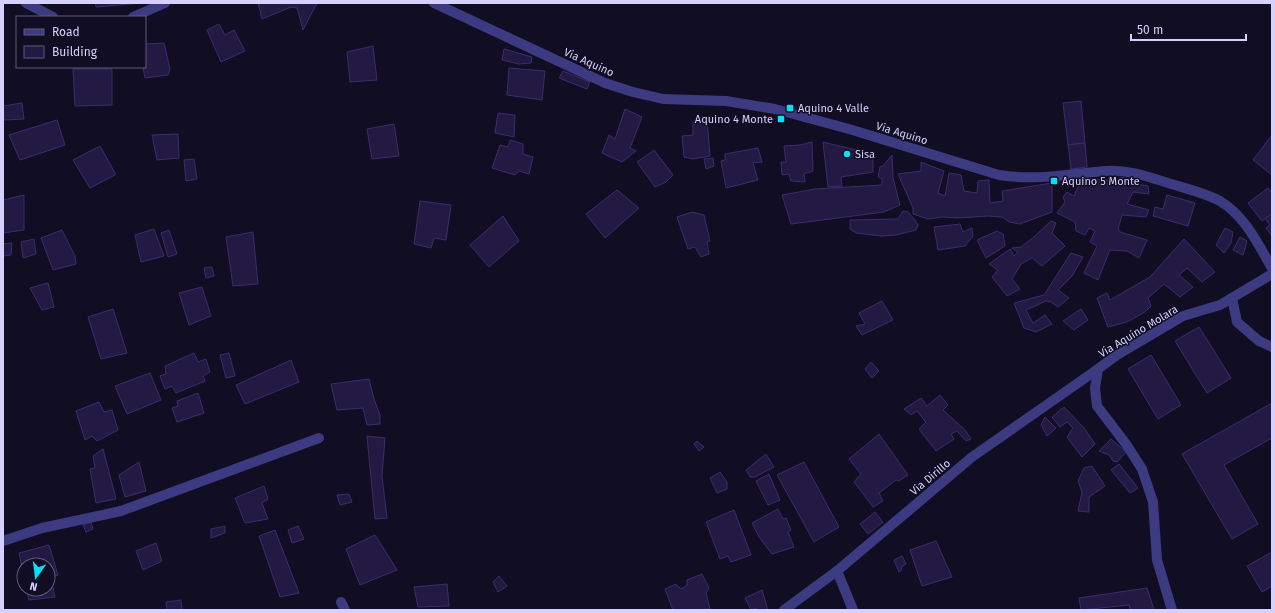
<svg xmlns="http://www.w3.org/2000/svg" width="1275" height="613" font-family="'Fira Sans',sans-serif">
	<rect width="100%" height="100%" fill="#110e23"/>
	<g fill="#221a43" stroke="#3a2d6f">
		<polygon points="95,3 141,3 96,7"/>
		<polygon points="258,3 317,3 303,30 297,8 291,7 262,19"/>
		<polygon points="219,24 225,35 234,30 245,51 221,62 207,30"/>
		<polygon points="164,43 170,69 168,75 145,78 143,67 145,67 145,44"/>
		<polygon points="373,46 377,80 350,82 347,52"/>
		<polygon points="504,49 532,57 531,63 519,64 502,60"/>
		<polygon points="509,68 545,71 542,100 507,95"/>
		<polygon points="73,69 112,69 112,105 75,106"/>
		<polygon points="563,71 590,82 587,89 559,78"/>
		<polygon points="1081,101 1085,143 1068,145 1063,103"/>
		<polygon points="22,103 24,119 4,120 3,106"/>
		<polygon points="625,109 642,117 630,148 636,151 622,162 602,153 609,135 615,139"/>
		<polygon points="498,113 515,115 514,137 495,133"/>
		<polygon points="57,120 65,145 20,160 9,135"/>
		<polygon points="707,120 710,156 693,159 684,157 682,136 693,135 693,122"/>
		<polygon points="394,124 399,156 372,159 367,129"/>
		<polygon points="178,134 179,158 157,160 152,135"/>
		<polygon points="1272,135 1272,175 1253,160"/>
		<polygon points="510,140 523,144 523,154 533,157 529,174 519,171 515,175 492,168 500,145 508,147"/>
		<polygon points="812,142 813,171 804,174 805,182 791,181 789,174 782,175 781,162 786,162 784,146 800,145"/>
		<polygon points="823,142 873,154 873,172 841,177 842,186 828,187"/>
		<polygon points="1085,143 1087,167 1071,169 1068,145"/>
		<polygon points="100,146 115,173 115,175 90,188 73,160"/>
		<polygon points="758,148 762,162 753,163 758,180 726,188 721,161 725,160 725,154"/>
		<polygon points="654,150 673,175 666,182 655,187 637,162"/>
		<polygon points="892,155 893,178 900,205 884,212 791,224 782,195 815,189 882,185 882,179 878,177 880,167 883,166"/>
		<polygon points="713,158 714,166 706,169 704,159"/>
		<polygon points="194,159 197,179 186,181 184,160"/>
		<polygon points="921,162 944,171 938,193 945,196 949,173 961,175 964,191 977,193 978,181 989,180 990,203 1003,201 1002,191 1052,183 1052,212 1020,224 1009,222 1002,217 988,216 958,218 942,217 928,219 913,214 913,208 898,174 921,171"/>
		<polygon points="1120,177 1131,179 1131,183 1148,186 1149,194 1133,192 1127,204 1149,210 1146,217 1122,215 1118,229 1120,232 1147,240 1139,258 1127,251 1110,250 1098,280 1084,273 1097,246 1090,242 1095,231 1089,228 1085,235 1076,231 1075,222 1057,213 1065,202 1063,197 1067,192 1074,196 1082,178 1119,181"/>
		<polygon points="1268,188 1272,193 1272,214 1262,221 1248,203"/>
		<polygon points="617,190 639,208 605,238 586,214"/>
		<polygon points="24,195 24,230 3,233 3,200"/>
		<polygon points="1167,195 1195,203 1188,226 1153,216 1155,207 1163,209"/>
		<polygon points="420,201 451,205 446,240 434,238 431,248 414,244"/>
		<polygon points="903,211 908,212 915,220 918,225 916,230 896,235 881,236 856,233 850,229 850,220 898,219"/>
		<polygon points="692,212 704,215 710,241 707,242 709,254 701,257 695,247 688,249 677,217"/>
		<polygon points="1272,214 1272,236 1266,228 1270,225 1265,218"/>
		<polygon points="503,216 519,241 489,267 470,245"/>
		<polygon points="1051,221 1056,223 1052,233 1065,246 1042,266 1032,258 1021,264 1012,279 1020,289 1007,296 992,277 998,270 989,264 1010,249 1014,256 1018,252 1012,248 1021,247 1035,236"/>
		<polygon points="960,224 963,232 972,228 973,236 965,246 938,250 934,227"/>
		<polygon points="1225,228 1233,232 1231,243 1224,253 1216,245"/>
		<polygon points="154,229 164,256 141,262 135,235"/>
		<polygon points="62,230 75,256 76,264 53,270 41,238"/>
		<polygon points="169,230 177,254 168,257 161,233"/>
		<polygon points="997,231 1003,234 1005,246 986,258 977,240"/>
		<polygon points="253,232 258,284 233,286 226,237"/>
		<polygon points="1240,237 1247,241 1243,255 1233,250"/>
		<polygon points="34,239 36,254 23,258 21,242"/>
		<polygon points="1184,239 1215,272 1202,282 1187,268 1179,275 1193,287 1180,297 1164,284 1148,298 1151,306 1145,312 1127,322 1108,327 1097,298 1107,293 1110,300 1150,277"/>
		<polygon points="12,243 11,255 3,256 3,244"/>
		<polygon points="1071,253 1083,257 1072,276 1058,290 1069,298 1058,307 1051,302 1046,301 1026,310 1033,323 1045,315 1052,324 1036,332 1024,328 1014,303 1044,295"/>
		<polygon points="212,267 214,276 206,278 204,268"/>
		<polygon points="48,283 54,307 42,310 30,288"/>
		<polygon points="202,287 211,316 189,325 179,293"/>
		<polygon points="882,301 893,320 862,335 856,326 865,324 859,313"/>
		<polygon points="113,309 127,353 101,359 88,317"/>
		<polygon points="1081,309 1088,320 1074,330 1063,321"/>
		<polygon points="1199,327 1231,378 1207,393 1175,341"/>
		<polygon points="194,353 198,362 206,359 210,372 203,376 205,381 176,393 172,386 165,389 160,376 166,374 165,366"/>
		<polygon points="229,353 235,376 226,378 220,355"/>
		<polygon points="1151,355 1181,405 1158,419 1128,369"/>
		<polygon points="291,360 299,382 245,404 236,385"/>
		<polygon points="871,362 879,371 872,378 865,369"/>
		<polygon points="150,373 161,400 127,414 115,386"/>
		<polygon points="369,379 374,399 380,415 380,424 367,425 363,408 337,410 331,384"/>
		<polygon points="198,393 204,413 177,422 172,408 178,406 177,401"/>
		<polygon points="940,395 948,405 943,410 965,430 971,439 966,441 957,431 951,434 954,439 936,451 919,429 926,422 917,411 911,415 904,409 921,398 927,406"/>
		<polygon points="99,402 104,412 112,410 118,430 97,441 92,436 85,440 76,411"/>
		<polygon points="1272,403 1272,438 1224,465 1258,524 1232,539 1182,454"/>
		<polygon points="1064,407 1084,428 1095,444 1082,457 1067,437 1073,428 1067,422 1060,427 1052,417"/>
		<polygon points="1045,417 1056,428 1047,436 1041,425"/>
		<polygon points="879,434 908,475 899,481 896,480 879,493 883,501 873,507 854,482 861,474 849,459"/>
		<polygon points="367,436 385,438 382,476 387,518 375,519"/>
		<polygon points="1111,439 1126,452 1117,462 1113,461 1109,455 1099,451"/>
		<polygon points="697,441 704,447 699,451 694,444"/>
		<polygon points="103,449 116,499 96,503 90,469 95,468 93,456"/>
		<polygon points="766,454 774,467 755,477 750,477 746,470"/>
		<polygon points="139,462 146,491 125,497 119,475"/>
		<polygon points="804,462 839,527 814,542 777,475"/>
		<polygon points="1119,464 1138,488 1130,493 1111,470"/>
		<polygon points="1092,466 1105,486 1089,497 1089,512 1078,511 1082,492 1078,481 1084,468"/>
		<polygon points="720,472 727,482 727,489 717,493 710,478"/>
		<polygon points="769,474 780,500 768,505 756,481"/>
		<polygon points="264,486 268,499 262,503 268,519 245,523 235,498"/>
		<polygon points="349,494 352,502 340,505 337,495"/>
		<polygon points="778,509 783,519 786,518 791,530 788,532 794,547 772,554 759,537 752,523"/>
		<polygon points="734,510 751,555 731,562 728,556 720,559 706,522"/>
		<polygon points="875,512 883,522 868,534 860,524"/>
		<polygon points="91,522 93,529 86,532 83,525"/>
		<polygon points="225,526 225,533 211,538 211,529"/>
		<polygon points="298,526 304,539 292,543 288,530"/>
		<polygon points="275,530 299,593 280,597 259,536"/>
		<polygon points="375,535 397,570 360,585 346,549"/>
		<polygon points="936,541 952,577 922,586 910,550"/>
		<polygon points="156,543 162,561 143,570 136,551"/>
		<polygon points="49,545 58,575 51,578 55,597 29,600 26,589 48,589 48,565 24,565 24,578 19,553"/>
		<polygon points="1272,552 1272,586 1262,592 1247,566"/>
		<polygon points="902,556 906,564 901,567 902,570 899,572 894,560"/>
		<polygon points="702,574 709,588 706,593 710,609 673,610 665,589 676,584 681,589 687,585 687,580"/>
		<polygon points="499,576 507,586 498,592 493,582"/>
		<polygon points="447,584 449,606 418,607 414,587"/>
		<polygon points="1147,588 1154,610 1127,610 1130,609 1129,605 1081,610 1079,598"/>
		<polygon points="762,590 768,610 757,610 756,608 751,610 745,598"/>
		<polygon points="181,600 182,610 167,610 166,602"/>
	</g>
	<g fill="none" stroke-linecap="round" stroke-linejoin="round">
		<g stroke="#3c3a81" stroke-width="10">
			<polyline points="26,3 53,17"/>
			<path d="M434,3L605,83L633,92L663,99L726,101L775,109L849,129L999,175C1035,181 1070,174 1105,171C1126,169 1146,176 1165,182C1183,188 1203,192 1220,201C1245,216 1258,244 1272,268"/>
			<polyline points="133,17 165,3"/>
			<polyline points="1232,298 1237,322 1259,341 1272,347"/>
			<polyline points="3,541 42,528 121,511 319,438"/>
			<polyline points="837,571 853,610"/>
			<polyline points="341,602 345,610"/>
			<polyline points="784,610 837,571 972,457 1098,369"/>
			<polyline points="1172,610 1157,560 1153,502 1142,469 1126,444 1097,406 1095,388 1098,369 1117,355 1183,316 1220,305 1272,274"/>
		</g>
	</g>
	<g fill="#04e0f7" stroke="#110e23" stroke-width="1.5">
		<rect x="786" y="104" width="8" height="8" rx="2"/>
		<rect x="777" y="115" width="8" height="8" rx="2"/>
		<circle cx="847" cy="154" r="4"/>
		<rect x="1050" y="177" width="8" height="8" rx="2"/>
	</g>
	<g text-anchor="middle" stroke-width="3" stroke-linejoin="round" paint-order="stroke">
		<g font-size="11" fill="#d5d0fe" stroke="#110e23">
			<text transform="translate(589 62) rotate(24)" y="4">Via Aquino</text>
			<text transform="translate(902 133) rotate(17)" y="4">Via Aquino</text>
			<text transform="translate(1138 331) rotate(-31)" y="4">Via Aquino Molara</text>
			<text transform="translate(930 477) rotate(-40)" y="4">Via Dirillo</text>
		</g>
		<g font-size="11" fill="#d5d0fe" stroke="#110e23" text-anchor="start">
			<text x="798" y="112">Aquino 4 Valle</text>
			<text x="773" y="123" text-anchor="end">Aquino 4 Monte</text>
			<text x="855" y="158">Sisa</text>
			<text x="1062" y="185">Aquino 5 Monte</text>
		</g>
	</g>
	<rect width="1275" height="613" fill="none" stroke="#d5d0fe" stroke-width="8"/>
	<rect x="16" y="16" width="130" height="52" fill="#110e23" stroke="#5f5c7b"/>
	<rect x="24" y="29" width="20" height="6" fill="#3c3a81" stroke="#5f5c7b"/>
	<text x="52" y="36" font-size="12" fill="#d5d0fe">Road</text>
	<rect x="24" y="46" width="20" height="12" fill="#221a43" stroke="#5f5c7b"/>
	<text x="52" y="56" font-size="12" fill="#d5d0fe">Building</text>
	<g transform="translate(36 577) rotate(194)"><circle r="19" fill="#110e23" stroke="#5f5c7b"/>
	<path d="M0-3L7 15L0 10L-7 15Z" fill="#04e0f7"/>
	<text y="-6" font-size="11" font-weight="bold" text-anchor="middle" fill="#d5d0fe">N</text>
	</g>
	<path d="M1131 34v6h115v-6" fill="none" stroke="#d5d0fe" stroke-width="2"/>
	<text x="1137" y="34" font-size="12" fill="#d5d0fe" stroke="#110e23" stroke-width="3" paint-order="stroke">50 m</text>
</svg>
